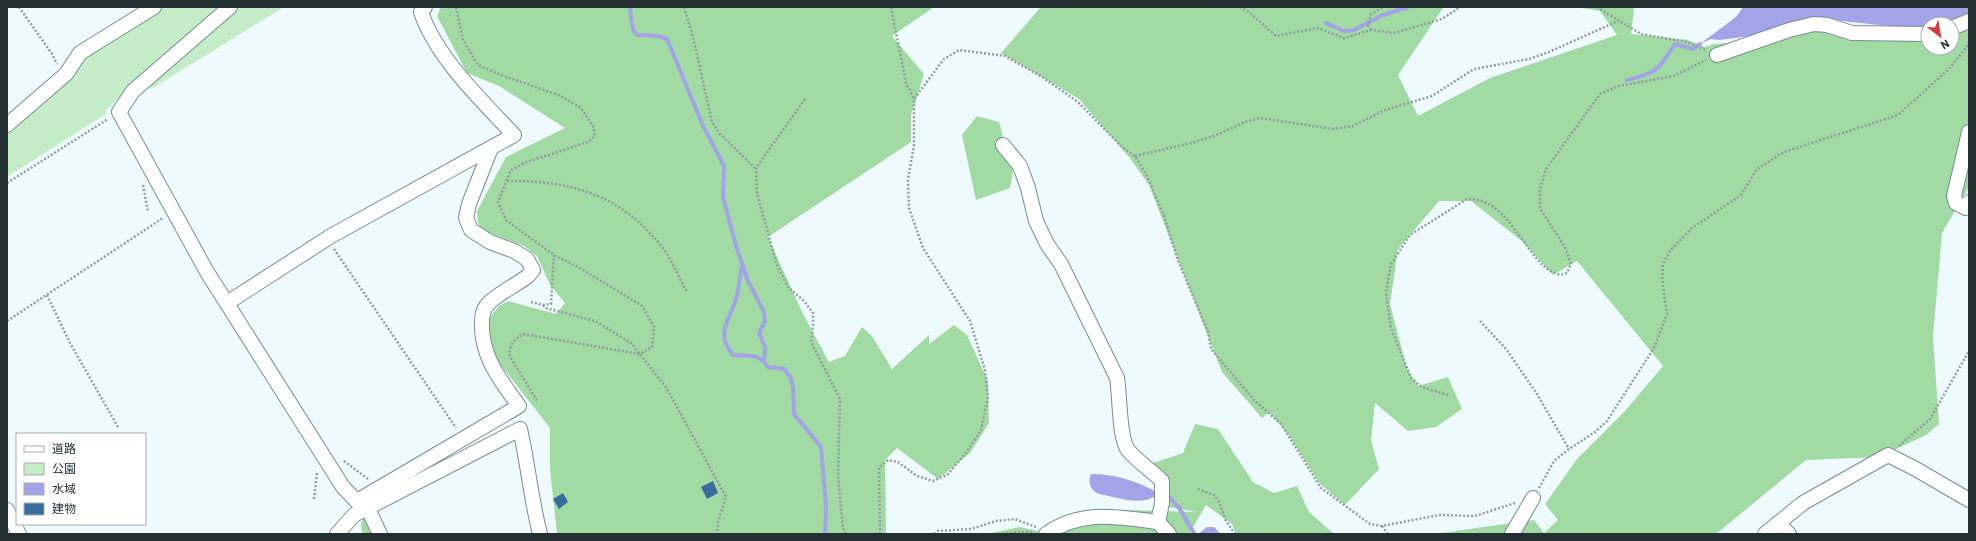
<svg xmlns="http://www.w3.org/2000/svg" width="1976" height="541" font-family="'IBM Plex Sans','Noto Sans JP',sans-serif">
	<rect width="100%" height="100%" fill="#eefafd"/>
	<g fill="#c4ecc6">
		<polygon points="164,7 224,7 129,88 105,111 106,114 7,177 7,132 68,80 83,58"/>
		<polygon points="236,7 284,7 151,89 145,87"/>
	</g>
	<g fill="#a1daa3">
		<polygon points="441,7 934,7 892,36 924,74 911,115 911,142 768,237 803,314 829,362 845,356 862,327 872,336 892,369 929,335 929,344 954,325 967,335 988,381 989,423 970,453 938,479 897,448 885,460 886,534 557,534 550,469 550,428 500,364 489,341 490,317 499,306 508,301 556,314 565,303 550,285 537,256 524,246 482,230 478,223 477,211 506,157 565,128 499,86 467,73 437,16"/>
		<polygon points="1041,7 1447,7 1443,8 1398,75 1418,116 1490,78 1617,35 1600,11 1577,7 1633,7 1634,10 1631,34 1688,40 1705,47 1714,44 1746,42 1814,24 1865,30 1928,29 1928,48 1952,48 1952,24 1969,17 1969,187 1942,233 1933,337 1939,424 1926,435 1879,457 1806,460 1716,534 1434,534 1534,520 1544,533 1558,520 1545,504 1577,459 1625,411 1663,366 1577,261 1553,275 1523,242 1471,201 1439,201 1398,249 1390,304 1407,369 1418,386 1448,377 1462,409 1436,427 1408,431 1375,403 1371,440 1379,469 1345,505 1320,484 1288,434 1269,412 1262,418 1222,372 1149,185 1129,157 1079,99 1001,53"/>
		<polygon points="977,116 999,122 1013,172 1010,188 976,200 962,135"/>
		<polygon points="1195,424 1218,429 1253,482 1274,493 1297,486 1309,512 1334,534 1236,534 1232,524 1206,505 1189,534 986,534 1020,527 1046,533 1126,510 1197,512 1156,505 1163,488 1143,475 1153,463 1183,453"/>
		<polygon points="363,518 369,520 374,534 362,534 361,524"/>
	</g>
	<g fill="#a2a4e7">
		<polygon points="1743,7 1969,7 1969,14 1944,24 1928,24 1928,27 1907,28 1833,20 1750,36 1719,40 1711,39 1700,44 1736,17"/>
		<path d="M1091,474C1114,474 1138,481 1158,493C1146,508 1116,497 1099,494C1091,491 1087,482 1091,474Z"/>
		<polygon points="1169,494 1181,507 1197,534 1192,534 1178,510 1167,497"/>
		<polygon points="1207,527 1214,527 1221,534 1198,534"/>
	</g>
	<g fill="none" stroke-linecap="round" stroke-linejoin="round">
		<g stroke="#a2a4e7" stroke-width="4">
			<path d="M630,7C633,50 638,28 667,39L703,126L724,166L723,197L736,246L748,281L764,312L765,321L759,333L765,347L764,361"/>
			<polyline points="1326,23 1344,31 1354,30 1383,15 1408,7"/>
			<path d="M1627,80C1659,72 1657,71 1675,44L1693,49L1700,44"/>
			<path d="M742,265C740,276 739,288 736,299C729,321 715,334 733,355C748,357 758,352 768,367L784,369L791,378L793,387L794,414L821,447L826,507L825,534"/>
		</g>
	</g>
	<g fill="#386d9e">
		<polygon points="713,481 718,493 707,499 701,487"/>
		<polygon points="563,493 568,502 559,509 553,499"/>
	</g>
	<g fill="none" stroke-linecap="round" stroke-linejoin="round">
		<defs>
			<g id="minor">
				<polyline points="230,7 133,91 119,112 207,272 343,487 364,509"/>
				<polyline points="1952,28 1969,21"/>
				<polyline points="1717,55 1789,30 1814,24 1827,25 1852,33 1928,34"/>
				<polyline points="7,125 66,74 80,53 154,7"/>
				<polyline points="1969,132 1954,196 1956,203 1966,208 1969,202"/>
				<path d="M1003,145L1020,166L1028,188L1036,221L1047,244L1061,264L1117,378C1120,395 1119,439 1128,450C1137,461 1152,471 1162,481V503L1158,522"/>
				<path d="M227,303L331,236L514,135C482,101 436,57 421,12L425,7"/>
				<path d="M357,501L519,406C500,380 480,355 482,321C482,313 484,307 490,302C501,292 516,285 528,276L533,270L527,259L514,251L490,242L471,230L466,218L469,204L491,148"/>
				<polyline points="367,507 380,534"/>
				<polyline points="7,510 19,534"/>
				<polyline points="1778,523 1789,534"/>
				<path d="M337,534L354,515L520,429C528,464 531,499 540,534"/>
				<path d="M1046,534C1082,509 1118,517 1158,522L1169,534"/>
				<polyline points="1512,534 1533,498"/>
				<polyline points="1765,534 1803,503 1888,455 1914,468 1969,500"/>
			</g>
		</defs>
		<use href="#minor" stroke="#738e94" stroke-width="16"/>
		<g stroke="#929da0" stroke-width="2.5" stroke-dasharray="2 2" stroke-linecap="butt">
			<polyline points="19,7 52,54 57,64"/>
			<path d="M456,7L463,40L478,65L501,75L561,96L581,108L593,126L595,136L588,142L524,163L511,170L498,202L506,220L554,255L580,268L642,306L654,327L652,347L640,354L523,334C513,341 509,344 510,357L538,402"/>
			<polyline points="684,7 693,37 712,122 719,133 756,169"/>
			<polyline points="891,7 906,83 914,99"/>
			<polyline points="1240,7 1249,12 1276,36 1318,28 1344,38 1371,30 1394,33 1442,19 1460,7"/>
			<polyline points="1597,7 1641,34 1687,42 1706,50"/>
			<polyline points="1371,30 1368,25 1371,14 1383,7"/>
			<polyline points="805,99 756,168 757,194 777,265 788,287 804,301 813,313 813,325 811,342 840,399 838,475 843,528 846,534"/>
			<polyline points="1135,156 1191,143 1214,136 1245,122 1260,118 1333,129 1353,126 1385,110 1432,96 1474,69 1529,59 1549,52 1618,21"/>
			<path d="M507,181C570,180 622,195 662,247C672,260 679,278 687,292"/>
			<polyline points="7,183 108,119"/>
			<polyline points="143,185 148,212"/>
			<polyline points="334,249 456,428"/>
			<polyline points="47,295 70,343 118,427"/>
			<polyline points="531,302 543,305 551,304 554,255"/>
			<polyline points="543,305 546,308 595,321 631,343 666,387 726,497 718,521 717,534"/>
			<polyline points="7,321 163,218"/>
			<polyline points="1480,321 1506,349 1537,394 1569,449"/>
			<path d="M1448,395L1422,387L1411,378L1391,328L1386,292L1391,264L1410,235L1467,199C1505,197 1521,247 1546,268C1550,271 1555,273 1560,275L1567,273L1571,264L1566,249L1540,208V190L1546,169L1600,94L1619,86L1674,76L1706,60"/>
			<polyline points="1899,446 1930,419 1969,351"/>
			<polyline points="344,461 368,479"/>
			<polyline points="1539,488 1554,461 1569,449 1595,432 1607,421 1654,348 1667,314 1662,279 1663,264 1670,251 1692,228 1741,195 1757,169 1784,152 1898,115 1949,69 1969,44"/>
			<polyline points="1198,489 1214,495 1219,502 1226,521 1235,534"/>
			<polyline points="314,499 317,473"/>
			<polyline points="1382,526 1388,534"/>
			<polyline points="880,534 879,468 888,460 898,462 917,476 933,481 947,475 966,453 981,430 988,398 985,370 970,321 923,248 909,208 908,180 914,145 914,99 944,59 959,50 1005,56 1042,77 1078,102 1123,148 1135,156 1147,176 1164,216 1177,258 1208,332 1211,349 1254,400 1281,424 1321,488 1370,524 1382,526 1439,515 1475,516 1515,503"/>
			<polyline points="934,534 938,531 971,529 996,521 1015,519 1036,527"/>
			<polyline points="1002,534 1020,532 1034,532"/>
		</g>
		<use href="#minor" stroke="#fff" stroke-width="14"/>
	</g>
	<rect width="1976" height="541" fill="none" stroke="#242f32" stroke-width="16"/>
	<rect x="16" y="433" width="130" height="92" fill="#ffffff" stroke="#a7acad"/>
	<rect x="24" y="446" width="20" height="6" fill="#ffffff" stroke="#a7acad"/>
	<text x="52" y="453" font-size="12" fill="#242f32">道路</text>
	<rect x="24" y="463" width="20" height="12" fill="#c4ecc6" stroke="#a7acad"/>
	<text x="52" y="473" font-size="12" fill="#242f32">公園</text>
	<rect x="24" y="483" width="20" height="12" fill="#a2a4e7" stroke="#a7acad"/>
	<text x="52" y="493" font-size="12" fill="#242f32">水域</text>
	<rect x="24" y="503" width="20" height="12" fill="#386d9e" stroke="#a7acad"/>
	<text x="52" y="513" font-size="12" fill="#242f32">建物</text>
	<g transform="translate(1940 36) rotate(149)"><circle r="19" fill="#ffffff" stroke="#a7acad"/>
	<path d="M0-3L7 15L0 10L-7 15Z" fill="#ce3f3f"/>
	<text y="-6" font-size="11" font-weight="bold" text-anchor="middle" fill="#242f32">N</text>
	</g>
</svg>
